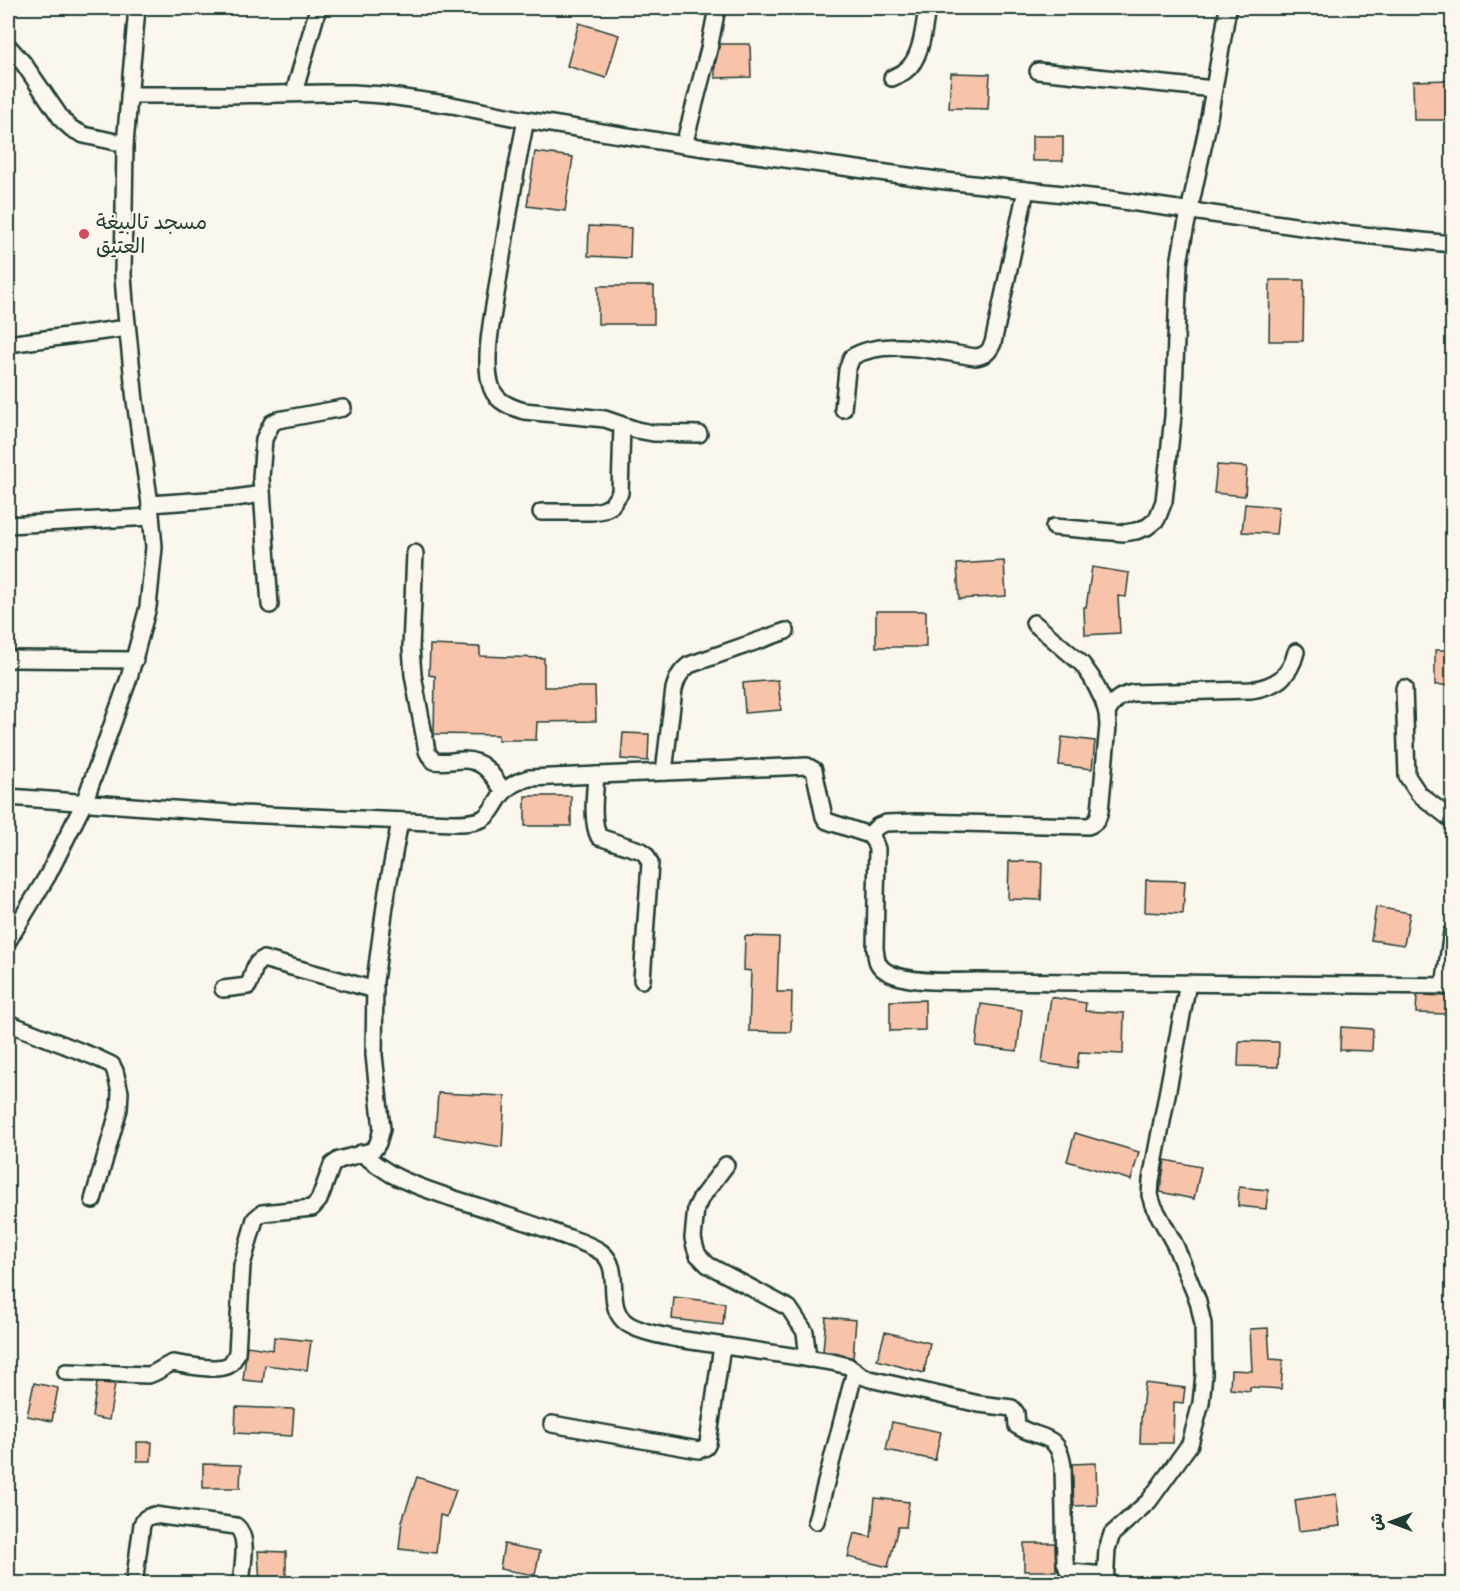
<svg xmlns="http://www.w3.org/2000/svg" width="1460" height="1591" font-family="'Patrick Hand','Playpen Sans Arabic',sans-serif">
	<rect width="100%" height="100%" fill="#fbf7ec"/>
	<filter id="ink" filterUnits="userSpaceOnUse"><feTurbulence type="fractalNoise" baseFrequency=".0167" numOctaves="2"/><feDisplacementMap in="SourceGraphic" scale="12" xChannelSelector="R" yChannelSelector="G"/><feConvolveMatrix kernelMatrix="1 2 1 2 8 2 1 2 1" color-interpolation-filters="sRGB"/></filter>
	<g filter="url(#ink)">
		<g fill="#f7c3a9" stroke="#1f3d34" stroke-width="1.5">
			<polygon points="579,23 619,35 606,78 567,66"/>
			<polygon points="720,44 750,44 751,77 715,78 715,65"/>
			<polygon points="951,73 990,74 988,109 949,108"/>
			<polygon points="1452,80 1452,120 1414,120 1413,81"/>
			<rect x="1032" y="136" width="31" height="25"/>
			<polygon points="535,152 573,157 565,211 527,206"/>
			<polygon points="589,226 631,228 630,258 588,256"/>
			<polygon points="1270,280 1304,280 1303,341 1269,341"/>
			<rect x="598" y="286" width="56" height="38"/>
			<polygon points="1217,465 1247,467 1245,496 1214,493"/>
			<polygon points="1245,504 1279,507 1276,534 1242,532"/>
			<polygon points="1004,561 1006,596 959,599 957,564"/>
			<polygon points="1092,567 1129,573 1126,597 1118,596 1120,633 1085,635 1084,607 1086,607"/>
			<rect x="876" y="611" width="50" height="36"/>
			<polygon points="430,645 480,647 480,656 544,658 544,687 595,687 596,721 537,722 536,740 498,740 498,735 434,734 435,676 429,675"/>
			<rect x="1435" y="650" width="17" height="35"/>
			<polygon points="778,680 781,710 745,713 743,683"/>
			<polygon points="623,733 649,734 648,761 621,759"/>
			<polygon points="1062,737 1095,741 1092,769 1059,765"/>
			<rect x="525" y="796" width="46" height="30"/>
			<polygon points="1009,861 1042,862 1041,900 1008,899"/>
			<polygon points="1146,880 1185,881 1183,914 1145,912"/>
			<polygon points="1376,907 1410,913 1404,945 1371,940"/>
			<polygon points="745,936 779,937 777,992 792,992 791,1032 749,1031 751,971 744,970"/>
			<polygon points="1417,995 1448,996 1447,1014 1416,1013"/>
			<polygon points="1051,997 1086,1003 1085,1011 1124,1013 1123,1054 1079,1052 1077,1068 1042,1063"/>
			<polygon points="925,1000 925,1030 890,1031 890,1001"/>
			<polygon points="981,1004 1022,1010 1017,1051 976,1046"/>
			<polygon points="1341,1027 1373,1029 1372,1051 1340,1050"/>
			<polygon points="1239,1041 1279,1042 1278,1067 1238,1066"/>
			<polygon points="438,1093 505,1096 502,1147 435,1136"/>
			<polygon points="1075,1133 1139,1152 1131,1180 1067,1161"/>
			<polygon points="1165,1160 1201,1167 1194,1199 1160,1192"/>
			<polygon points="1239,1187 1268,1190 1266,1209 1238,1206"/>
			<polygon points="674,1297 725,1303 723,1325 672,1319"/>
			<polygon points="826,1317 856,1320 853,1358 823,1351"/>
			<polygon points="1268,1328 1270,1359 1283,1360 1281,1389 1250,1387 1250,1391 1230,1389 1231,1370 1252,1371 1250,1329"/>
			<polygon points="885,1332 930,1343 924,1373 877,1360"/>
			<polygon points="274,1337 311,1341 307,1370 265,1365 263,1382 243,1380 247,1346 273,1350"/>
			<polygon points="34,1383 58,1388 52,1421 27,1416"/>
			<polygon points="97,1383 115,1384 109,1420 92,1417"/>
			<polygon points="1145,1383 1185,1388 1183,1403 1174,1402 1173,1443 1140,1443 1141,1419"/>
			<polygon points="236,1407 294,1409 292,1436 235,1433"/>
			<polygon points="892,1422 941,1432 935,1460 886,1450"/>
			<polygon points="137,1442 152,1442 151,1461 137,1461"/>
			<polygon points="1096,1463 1097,1505 1074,1506 1072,1464"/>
			<polygon points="203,1464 241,1465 240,1488 203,1488"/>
			<polygon points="417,1477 456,1490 447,1517 440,1515 436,1553 399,1549 402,1521"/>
			<polygon points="1336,1494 1340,1526 1299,1531 1295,1500"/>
			<polygon points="875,1498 909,1502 906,1527 898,1527 888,1567 848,1557 854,1533 871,1537"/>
			<polygon points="1024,1543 1055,1543 1056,1571 1024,1571"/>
			<polygon points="504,1544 540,1551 535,1575 500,1569"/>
			<polygon points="258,1551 286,1552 286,1584 260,1584"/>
		</g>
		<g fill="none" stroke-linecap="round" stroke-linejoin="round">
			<defs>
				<g id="minor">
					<polyline points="8,46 24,64 63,121 72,129 84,135 125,144"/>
					<polyline points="1038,71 1214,89"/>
					<path d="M892,78C896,76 901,74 905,71C922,59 924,26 927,8"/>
					<polyline points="294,93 318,8"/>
					<polyline points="129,95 229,95 325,93 353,93 383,95 452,105 526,120 684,145 937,180 1109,199 1343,233 1452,244"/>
					<path d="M526,120C514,176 506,232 497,288C493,314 482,364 492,389C497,402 511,407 524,411L605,419L637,430L653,433L699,434"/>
					<polyline points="684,145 709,49 717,8"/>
					<polyline points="8,344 127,328"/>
					<path d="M843,409L847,370L852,357C885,337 939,352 976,357C986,355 989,352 993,343L1026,190"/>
					<polyline points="150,504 235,498 262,494"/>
					<polyline points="541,512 592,512 603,510 611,506 620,493 622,425"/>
					<polyline points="8,525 151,517"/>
					<polyline points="1054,527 1124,533 1136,531 1147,527 1157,519 1164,501 1173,416 1179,264 1184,235 1207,129 1228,8"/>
					<path d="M415,553L411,648L413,675L427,751L429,755L434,761C445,763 454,760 464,760C485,760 493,776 504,792"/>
					<polyline points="270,605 261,477 264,439 272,423 278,420 343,408"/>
					<polyline points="8,659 135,660"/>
					<polyline points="1404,688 1407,776 1419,794 1452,820"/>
					<path d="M1107,713C1114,700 1119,696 1133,693L1251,690C1276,686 1290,677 1296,652"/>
					<path d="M664,772L674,689C677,678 680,672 689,665L786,631"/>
					<path d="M596,775C595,793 591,821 599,837L642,851L646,855L650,863L642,980"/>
					<path d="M8,797L243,814L453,823C463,823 473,823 482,819C493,813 496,800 504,792C511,784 519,781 529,778L807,766L814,770L824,817L827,821L869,835L874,841L877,849L875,949C876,953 876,959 878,963C890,986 955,981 978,981L1452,986"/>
					<path d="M869,835L878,826L886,823L916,822L1088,826C1097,823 1098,819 1100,811L1108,726L1107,713L1103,700L1092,678L1082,664L1034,623"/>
					<polyline points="8,941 48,875 84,803 129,678 148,607 154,547 150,504 135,401 125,303 123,275 125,144 137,8"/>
					<polyline points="1444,986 1452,932"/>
					<path d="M223,989L248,986C254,976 252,964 263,959L375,990"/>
					<polyline points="8,1023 95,1057 112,1065 115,1071 120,1092 119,1109 93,1200"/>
					<path d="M361,1153C371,1161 381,1168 391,1174C411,1185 434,1192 455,1199C487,1209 519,1219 551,1231C567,1238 587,1242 601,1252C623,1268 605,1302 623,1320C633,1331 664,1336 678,1339L832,1362L848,1366L862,1376L870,1379L979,1404L1012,1408L1016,1413L1017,1426C1041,1441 1058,1431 1063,1466L1065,1562L1068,1571L1071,1572L1105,1575"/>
					<polyline points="726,1165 701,1198 696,1208 693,1238 695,1247 698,1255 708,1265 789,1308 805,1332 808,1359"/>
					<path d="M66,1372L148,1375C158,1373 163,1366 173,1363C186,1365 217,1372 229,1365C233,1362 235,1357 237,1353L242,1265L255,1219L262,1213L312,1208L319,1200L332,1165L339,1160L371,1151L375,1148L378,1143L382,1129L374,1055L375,981L387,891L400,821"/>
					<polyline points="552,1424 699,1450 706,1447 708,1443 722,1346"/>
					<polyline points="816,1521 855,1371"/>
					<path d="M134,1584L142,1524L146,1518L154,1515L236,1526C250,1537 242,1567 241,1584"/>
					<polyline points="1105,1584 1107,1549 1112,1534 1149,1501 1190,1444 1201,1403 1204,1374 1203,1324 1198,1301 1175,1245 1153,1205 1150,1195 1151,1180 1188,983"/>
				</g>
			</defs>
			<use href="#minor" stroke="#1f3d34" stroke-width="20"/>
			<use href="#minor" stroke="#fbf7ec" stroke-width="15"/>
		</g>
	</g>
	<circle fill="#d1495b" stroke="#fbf7ec" stroke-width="2" cx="84" cy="234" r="6"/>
	<g text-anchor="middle" stroke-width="4.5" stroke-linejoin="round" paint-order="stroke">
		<g font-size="21" fill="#1f3d34" stroke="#fbf7ec" text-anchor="start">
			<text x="96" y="229">مسجد تالبيغة<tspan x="96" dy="24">العتيق</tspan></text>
		</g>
	</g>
	<rect width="1460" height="1591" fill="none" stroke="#fbf7ec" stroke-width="30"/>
	<rect x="15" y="15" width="1430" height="1561" fill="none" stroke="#1f3d34" stroke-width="2" filter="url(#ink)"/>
	<g transform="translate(1391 1522) rotate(270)" stroke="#fbf7ec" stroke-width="4.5" paint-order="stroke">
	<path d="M0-4.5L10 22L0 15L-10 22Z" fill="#1f3d34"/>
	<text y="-9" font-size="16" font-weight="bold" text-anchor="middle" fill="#1f3d34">ش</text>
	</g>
</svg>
